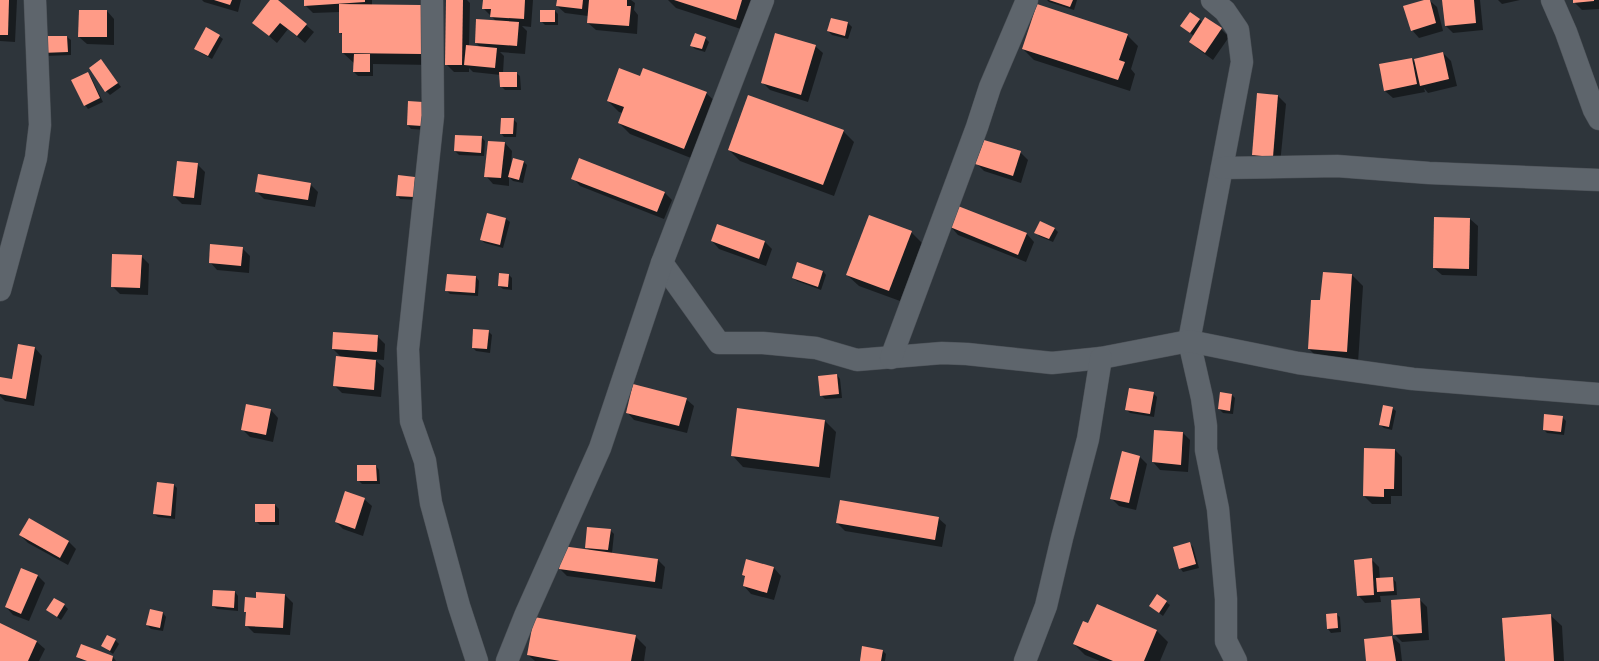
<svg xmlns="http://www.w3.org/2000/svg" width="1599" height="661" font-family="Helvetica,sans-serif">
	<rect width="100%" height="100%" fill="#2e353b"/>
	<g fill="#0007">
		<polygon points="0,0 17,0 15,42 0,41"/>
		<polygon points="202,0 241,0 238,12 204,2"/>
		<polygon points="271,0 277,0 314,32 305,43 288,29 277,43 253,22"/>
		<polygon points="305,0 372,0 372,6 421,6 432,17 432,65 373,64 373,76 358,76 354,72 355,64 343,53 343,36 340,32 340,12 313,13 305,5"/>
		<polygon points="447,0 467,0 470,3 469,46 480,47 476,43 496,21 483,8 484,0 533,0 531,27 522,26 527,31 525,54 500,52 504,56 503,73 516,73 520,76 521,90 505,90 501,86 501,75 473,72 469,68 469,72 454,72 446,64"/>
		<polygon points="558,0 631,0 635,3 634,10 638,15 637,34 596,30 588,23 588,16 565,13 557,6"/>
		<polygon points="668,0 760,0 747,31 676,8"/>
		<polygon points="1047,0 1077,0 1074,10 1049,2"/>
		<polygon points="1427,0 1429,0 1437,7 1443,31 1419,38 1412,30"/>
		<polygon points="1443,0 1480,0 1483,30 1453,33 1446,26"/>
		<polygon points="1498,0 1520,0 1502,4"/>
		<polygon points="1574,0 1599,0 1599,9 1582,10 1574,2"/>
		<polygon points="107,11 114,19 114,45 87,44 79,37"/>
		<polygon points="555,11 558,14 558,25 545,25 541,21"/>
		<polygon points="832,19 848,23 852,27 848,39 832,35 828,31"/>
		<polygon points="1199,19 1203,23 1221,29 1229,37 1213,60 1198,49 1190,42 1194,36 1185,29"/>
		<polygon points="1127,35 1138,46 1131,69 1135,74 1130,91 1034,60 1023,49"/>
		<polygon points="219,36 223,39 212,59 199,52 195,49"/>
		<polygon points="67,37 71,40 71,55 45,56 42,52"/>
		<polygon points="705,38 709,42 705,52 695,49 691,45"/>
		<polygon points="815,46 823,53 808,102 770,90 762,82"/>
		<polygon points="1443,53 1451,61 1457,86 1428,93 1424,88 1425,92 1393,98 1385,91 1412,59 1416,63"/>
		<polygon points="101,60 121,87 110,95 106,91"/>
		<polygon points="88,74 91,77 103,102 88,109 85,105"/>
		<polygon points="640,77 706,93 718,104 696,160 630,134 619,123 623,113 619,112 608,101"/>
		<polygon points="1278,96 1286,104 1280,164 1260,162 1253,155"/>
		<polygon points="427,107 425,130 411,129 408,125"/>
		<polygon points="513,119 517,123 516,137 504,137 501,133"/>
		<polygon points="843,131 854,142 834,196 740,161 729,150"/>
		<polygon points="481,137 485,141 484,156 459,155 455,151"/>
		<polygon points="505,143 512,151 511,166 524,162 527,165 523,183 513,181 509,177 509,186 493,184 486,176"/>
		<polygon points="1020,152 1028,160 1021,183 984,171 977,164"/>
		<polygon points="197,164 205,172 201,205 182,204 174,196"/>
		<polygon points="415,178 419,182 417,200 400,199 397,195"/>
		<polygon points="573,178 664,192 672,200 664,219 580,186"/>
		<polygon points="310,184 318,192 315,207 264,199 256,191"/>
		<polygon points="959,207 1027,234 1034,242 1026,262 958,235 951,227"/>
		<polygon points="487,215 506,219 510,222 503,248 485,243 481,240"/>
		<polygon points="1435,218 1470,219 1478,226 1477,276 1442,275 1434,268"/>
		<polygon points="1054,228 1058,232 1053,242 1039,236 1036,232"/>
		<polygon points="911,232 922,243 900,301 859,286 847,275"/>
		<polygon points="712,241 765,242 772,249 766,266 719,249"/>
		<polygon points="242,248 250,256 249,273 217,270 210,262"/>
		<polygon points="141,256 149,264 148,295 120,294 112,286"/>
		<polygon points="823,271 826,275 821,290 797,281 793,278"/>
		<polygon points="509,275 512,278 512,290 503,289 499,286"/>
		<polygon points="1352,275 1363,286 1358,363 1320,360 1309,349 1321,301"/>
		<polygon points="476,277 479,281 478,296 450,294 446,290"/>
		<polygon points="488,331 492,335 490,353 476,351 473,348"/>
		<polygon points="377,336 385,344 384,360 374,359 384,368 381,397 342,393 334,385 341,357 333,349"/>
		<polygon points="19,345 35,348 42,356 34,406 5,401 0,396 0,381 13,380"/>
		<polygon points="837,375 840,379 842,398 825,399 821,395"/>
		<polygon points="1153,393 1157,397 1154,417 1130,413 1126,409"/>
		<polygon points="1232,395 1235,398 1233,414 1223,413 1219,409"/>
		<polygon points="686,399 694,406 687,433 634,420 627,412"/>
		<polygon points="1392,408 1396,411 1392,430 1384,428 1380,425"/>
		<polygon points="271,410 278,418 273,442 250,437 242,429"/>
		<polygon points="1562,417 1566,421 1564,435 1547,433 1544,430"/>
		<polygon points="825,421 836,432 830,478 743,467 732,455"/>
		<polygon points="1155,431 1183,433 1190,440 1188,472 1160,470 1153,462"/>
		<polygon points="1395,450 1402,457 1402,496 1391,496 1391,504 1372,504 1364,496"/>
		<polygon points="1140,457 1147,464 1136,510 1119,506 1111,498"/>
		<polygon points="376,466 379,470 380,484 362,484 358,480"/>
		<polygon points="174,485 177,488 175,519 158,517 154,514"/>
		<polygon points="364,499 372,506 363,536 343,529 336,522"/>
		<polygon points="275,505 279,509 279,525 260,525 256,521"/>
		<polygon points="938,518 946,525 942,547 845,531 837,523"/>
		<polygon points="29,519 69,542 76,549 68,565 28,543 20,535"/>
		<polygon points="610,530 614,534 612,553 658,560 665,567 662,589 567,576 560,569 589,550 586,547"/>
		<polygon points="1189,543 1193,547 1199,568 1183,572 1180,568"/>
		<polygon points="1371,559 1379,567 1380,579 1392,578 1396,582 1397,595 1380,596 1381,602 1365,603 1358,595"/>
		<polygon points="774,568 781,576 774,600 751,594 744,586 746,578 743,575"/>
		<polygon points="38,576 45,583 29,621 13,615 6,607"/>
		<polygon points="235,592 238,596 238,611 217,609 213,606"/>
		<polygon points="257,593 285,595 293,603 290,635 254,633 246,625 247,614 245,611 257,599"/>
		<polygon points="1419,599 1427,607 1429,640 1402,642 1394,634"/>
		<polygon points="1166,602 1170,605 1163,616 1150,606"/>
		<polygon points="64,605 68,609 61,620 47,610"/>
		<polygon points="1097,605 1157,631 1168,642 1160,661 1100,661 1085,655 1074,644 1089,625"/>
		<polygon points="163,613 166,617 163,631 151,629 147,625"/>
		<polygon points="1336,614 1340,617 1341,632 1331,633 1328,629"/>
		<polygon points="1550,615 1562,626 1564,661 1506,661"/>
		<polygon points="0,624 37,642 45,649 39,661 0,661"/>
		<polygon points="635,636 646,647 644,661 535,661 528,655"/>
		<polygon points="1392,637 1400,644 1402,661 1367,661"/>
		<polygon points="115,640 119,644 113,654 102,646"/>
		<polygon points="81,645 113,657 116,661 81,660 77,657"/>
		<polygon points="883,651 886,654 885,661 862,661"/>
	</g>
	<g fill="#ff9b87">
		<polygon points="0,0 9,0 8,35 0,35"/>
		<polygon points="214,0 232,0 230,5"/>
		<polygon points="270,0 278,0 307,24 297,36 280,23 269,36 252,23"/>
		<polygon points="304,0 365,0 365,2 304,6"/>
		<polygon points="446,0 463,0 462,65 445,65"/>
		<polygon points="483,0 525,0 524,19 490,17 491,9 482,9"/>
		<polygon points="557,0 583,0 582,9 556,6"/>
		<polygon points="589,0 627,0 627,6 631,6 629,26 587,23"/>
		<polygon points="674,0 742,0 736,20"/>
		<polygon points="1049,0 1073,0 1070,7"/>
		<polygon points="1424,0 1430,0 1436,23 1411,31 1403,6"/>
		<polygon points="1442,0 1474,0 1476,23 1445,26"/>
		<polygon points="1573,0 1594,0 1594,1 1573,3"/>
		<polygon points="339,4 421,5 421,54 342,53 342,33 339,33"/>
		<polygon points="1037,4 1128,34 1119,60 1125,62 1118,80 1022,49"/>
		<polygon points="79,10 107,10 107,37 78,37"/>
		<rect x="540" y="10" width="15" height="12"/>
		<polygon points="1190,12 1200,19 1190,33 1180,26"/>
		<polygon points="1205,17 1222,28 1205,53 1189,42"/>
		<polygon points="831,18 848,22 845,36 827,31"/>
		<polygon points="476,19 519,22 517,46 475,43"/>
		<polygon points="206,27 220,35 208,56 194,49"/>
		<polygon points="695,33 706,37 702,49 690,46"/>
		<polygon points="775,33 816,45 801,95 761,83"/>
		<polygon points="41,36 67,36 68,52 41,53"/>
		<polygon points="466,45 497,48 495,68 464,65"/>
		<polygon points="1443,52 1449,79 1420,86 1414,59"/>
		<polygon points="354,54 370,54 370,72 353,72"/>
		<polygon points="1412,58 1417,84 1384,91 1379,64"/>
		<polygon points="101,59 118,83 105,92 89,68"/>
		<polygon points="619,68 640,76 643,68 707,92 684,149 618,123 624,107 607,101"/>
		<polygon points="88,72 100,98 84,106 71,80"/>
		<polygon points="499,72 517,72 517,87 500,87"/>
		<polygon points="1257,93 1278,95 1273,157 1252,155"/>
		<polygon points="748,95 844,130 823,185 728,150"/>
		<polygon points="408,101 423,102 422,126 407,125"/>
		<polygon points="501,118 514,118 513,134 500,134"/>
		<polygon points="455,135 482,136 481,153 454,151"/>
		<polygon points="984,140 1021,151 1013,176 975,164"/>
		<polygon points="488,141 505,142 501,178 484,177"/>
		<polygon points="513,158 524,161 519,180 508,177"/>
		<polygon points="579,158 665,192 657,212 571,179"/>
		<polygon points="177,161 198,163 194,198 173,196"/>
		<polygon points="258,174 311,183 308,200 255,192"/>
		<polygon points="398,175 415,177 414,197 396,196"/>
		<polygon points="958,206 1027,233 1018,255 950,227"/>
		<polygon points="487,213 506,218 500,245 480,240"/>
		<polygon points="869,215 912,231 889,291 846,275"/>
		<polygon points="1434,217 1470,218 1469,269 1433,268"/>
		<polygon points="1040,221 1055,228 1049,239 1034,233"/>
		<polygon points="717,224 765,241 759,259 711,241"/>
		<polygon points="210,244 243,247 241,266 209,263"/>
		<polygon points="112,254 142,255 140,288 111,287"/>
		<polygon points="797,262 823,271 818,287 792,278"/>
		<polygon points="1323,272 1352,274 1347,352 1308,349 1311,300 1320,300"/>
		<polygon points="499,273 509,274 508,287 498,286"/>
		<polygon points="447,274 476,276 475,293 445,291"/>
		<polygon points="473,329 489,330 487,349 472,348"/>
		<polygon points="333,332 378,335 377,352 332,349"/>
		<polygon points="18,344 35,347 26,399 0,394 0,377 12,379"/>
		<polygon points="336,356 376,360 374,390 333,386"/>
		<polygon points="837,374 839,394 820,396 818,376"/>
		<polygon points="633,384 687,398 679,426 626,413"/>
		<polygon points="1129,388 1154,392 1150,414 1125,410"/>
		<polygon points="1220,392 1232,394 1230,411 1218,409"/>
		<polygon points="246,404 271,409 266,435 241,430"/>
		<polygon points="1383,405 1393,407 1389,427 1379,425"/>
		<polygon points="737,408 825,420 819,467 731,456"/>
		<polygon points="1544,414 1563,416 1561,432 1543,430"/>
		<polygon points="1154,430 1183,432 1181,465 1152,462"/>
		<polygon points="1364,448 1395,449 1394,489 1384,489 1384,497 1363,496"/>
		<polygon points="1122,451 1140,456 1129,503 1110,499"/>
		<polygon points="357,465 376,465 377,481 357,481"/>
		<polygon points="157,482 174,484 171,516 153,514"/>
		<polygon points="345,491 365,498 355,529 335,522"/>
		<polygon points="840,500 939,517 935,540 836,523"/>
		<rect x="255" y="504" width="20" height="18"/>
		<polygon points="29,518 69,541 60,558 19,535"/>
		<polygon points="587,527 611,529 608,550 585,548"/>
		<polygon points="1190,542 1196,564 1179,569 1173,547"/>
		<polygon points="562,546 658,559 655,582 559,569"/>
		<polygon points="1372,558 1374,595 1357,596 1354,560"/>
		<polygon points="746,559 774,567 767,593 743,586 745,576 742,575"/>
		<polygon points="21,568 38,575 21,614 5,607"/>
		<polygon points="1393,577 1394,591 1377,592 1376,578"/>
		<polygon points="213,590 235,591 234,608 212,606"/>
		<polygon points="256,592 285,594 283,628 245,626 246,612 244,612 245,597 256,598"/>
		<polygon points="1157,594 1167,601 1159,613 1149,606"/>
		<polygon points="54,598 65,604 57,617 46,610"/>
		<polygon points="1420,598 1422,633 1393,635 1391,600"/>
		<polygon points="1097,604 1157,630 1144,661 1113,661 1073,644 1083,621 1088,623"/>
		<polygon points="150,609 163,612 160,628 146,625"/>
		<polygon points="1337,613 1338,628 1327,629 1326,614"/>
		<polygon points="1551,614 1554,661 1505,661 1502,618"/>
		<polygon points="534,617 636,635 631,661 560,661 527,655"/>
		<polygon points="0,623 37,641 28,661 0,661"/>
		<polygon points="107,635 116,639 110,651 101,646"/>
		<polygon points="1392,636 1396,661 1366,661 1364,639"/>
		<polygon points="81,644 113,656 112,661 87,661 76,657"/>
		<polygon points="862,646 883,650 881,661 860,661"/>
	</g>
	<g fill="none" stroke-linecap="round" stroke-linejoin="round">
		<defs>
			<g id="minor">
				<polyline points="432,0 433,116 408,349 411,421 425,461 431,503 459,606 477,661"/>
				<polyline points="1212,0 1225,11 1238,30 1242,62 1189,341 1202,398 1206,426 1206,450 1218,509 1226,599 1226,641 1236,661"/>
				<polyline points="1552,0 1566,32 1594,110 1599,119"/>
				<polyline points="1222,168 1337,166 1429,173 1599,180"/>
				<polyline points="662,263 719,343 763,343 816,348 857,360 942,353 967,354 1052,363 1101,358 1189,341 1298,363 1413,379 1599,394"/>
				<polyline points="0,290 36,158 40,125 35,0"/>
				<polyline points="891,358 977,127 990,87 1027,0"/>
				<polyline points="507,661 525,616 600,448 662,263 763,0"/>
				<polyline points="1025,661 1046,606 1062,538 1088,439 1101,358"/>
			</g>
		</defs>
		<use href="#minor" stroke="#4b5056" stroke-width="23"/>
		<use href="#minor" stroke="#5e656c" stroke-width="22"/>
	</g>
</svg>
